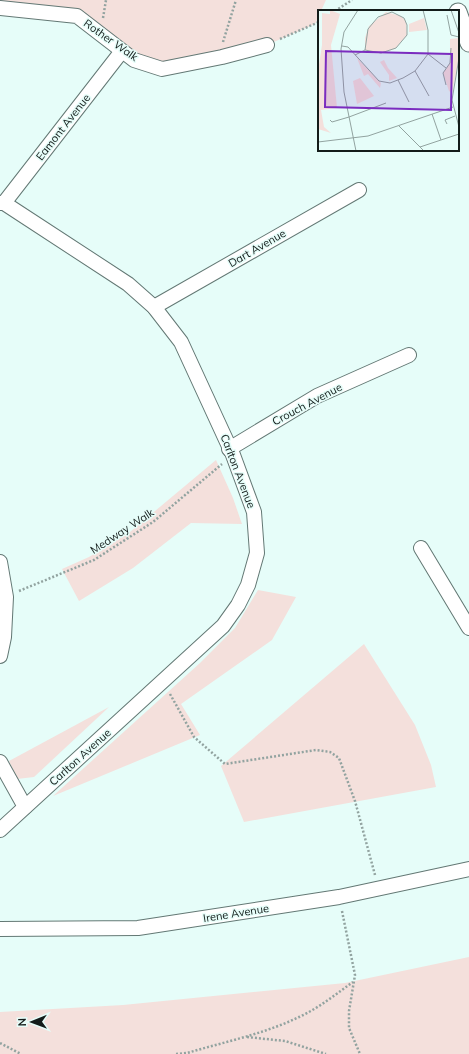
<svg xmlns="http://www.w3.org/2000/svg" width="469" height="1054" font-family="Mulish,sans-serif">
	<rect width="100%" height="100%" fill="#e6fdf9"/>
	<g fill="#f4e0dc">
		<polygon points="0,0 326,0 321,11 319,11 319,16 315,24 267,45 162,69 77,16 0,8"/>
		<polygon points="216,460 233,498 242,524 191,523 133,568 79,601 62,569 89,557 130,532"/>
		<polygon points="258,590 296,597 272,640 181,704 200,735 53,796 200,663 235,628"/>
		<polygon points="364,644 415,725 431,765 436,787 244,822 221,766"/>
		<polygon points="109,707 34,777 17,779 9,761"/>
		<polygon points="469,957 469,1054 0,1054 0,1012 123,1005 345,983"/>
	</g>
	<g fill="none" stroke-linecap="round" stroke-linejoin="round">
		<defs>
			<g id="minor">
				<polyline points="0,8 77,16 134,60 162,69 222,57 267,45"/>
				<polyline points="0,203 4,203 128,284 154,307 181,342 233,455 254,512 257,553 248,585 238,605 223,626 0,830"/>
				<polyline points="4,203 122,51"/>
				<polyline points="154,307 359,190"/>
				<polyline points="229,449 317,396 409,355"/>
				<polyline points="421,548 469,628"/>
				<polyline points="0,562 6,597 4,637 0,656"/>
				<polyline points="0,762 25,807"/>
				<polyline points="0,929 138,928 339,897 469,869"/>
			</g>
			<polyline id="tertiary" points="458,12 469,43"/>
		</defs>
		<use href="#minor" stroke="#637874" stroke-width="16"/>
		<use href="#tertiary" stroke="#637874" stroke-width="19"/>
		<g stroke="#92a3a0" stroke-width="2.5" stroke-dasharray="2 2" stroke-linecap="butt">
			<polyline points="335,11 352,0"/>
			<polyline points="103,18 106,0"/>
			<polyline points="280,39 319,22"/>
			<polyline points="223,42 236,0"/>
			<polyline points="19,591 94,560 153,522 222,464"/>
			<polyline points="170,694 194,737 225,764 316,750 330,752 339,758 355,801 375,875"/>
			<polyline points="342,911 355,975 349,1011 349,1028 360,1054"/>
			<polyline points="247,1037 285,1041 326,1054"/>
			<polyline points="0,1043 21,1054"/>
			<path d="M176,1054L187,1053C224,1042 264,1034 299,1017C319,1008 336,994 353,982"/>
		</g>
		<use href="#minor" stroke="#fff" stroke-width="14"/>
		<use href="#tertiary" stroke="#fff" stroke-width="17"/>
	</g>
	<g text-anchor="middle" stroke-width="3" stroke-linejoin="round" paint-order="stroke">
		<g font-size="11" fill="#131c1a" stroke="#e6fdf9">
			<text transform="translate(111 40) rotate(35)" y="4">Rother Walk</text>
			<text transform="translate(63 127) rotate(-52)" y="4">Eamont Avenue</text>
			<text transform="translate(257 248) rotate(-30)" y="4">Dart Avenue</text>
			<text transform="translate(307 404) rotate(-28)" y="4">Crouch Avenue</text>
			<text transform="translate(238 471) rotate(69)" y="4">Carlton Avenue</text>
			<text transform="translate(122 531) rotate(-33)" y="4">Medway Walk</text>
			<text transform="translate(80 757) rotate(-42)" y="4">Carlton Avenue</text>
			<text transform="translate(236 913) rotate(-9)" y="4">Irene Avenue</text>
		</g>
	</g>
	<g transform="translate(318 10)">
		<rect width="141" height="141" fill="#e6fdf9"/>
		<path d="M12,0L22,4L13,35L19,98L3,100L6,117L13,123L0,119V61L4,35V3L12,4ZM68,2L83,6L88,11L89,25L77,39L63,43L47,40V28L51,16ZM106,8L109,20L91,22V14ZM141,28V48L134,83L131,81L125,63L132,53V29ZM39,48L63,73L62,78L50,64L46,66ZM66,50L70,58L79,68L71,71V65L62,52ZM42,68L56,86L39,94L35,71Z" fill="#f4e0dc"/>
		<path fill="none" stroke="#92a3a0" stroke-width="1" d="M133,0L141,23M129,5L133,25L141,27M24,36L30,37L61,71L72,73L85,68L97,61L110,44V20L105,0M110,44L128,58M37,45L47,40L50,19L60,7L74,2L86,8L89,15V25L78,38L63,43L47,40M141,48L134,90L141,117M97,61L111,86M80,70L91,92M128,75L125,63L132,53L133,38M114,104L123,130M12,110L14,112L31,107L68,93M129,114L127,110L137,106M81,116L106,141M0,132L50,126L135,97M102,137L141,124M38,141L26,82L23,39L26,22L40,0"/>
		<path fill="#7b2cbf" fill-opacity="0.15" stroke="#7b2cbf" stroke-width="2" d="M8,41L134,44L133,100L7,97Z"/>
		<rect width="141" height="141" fill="none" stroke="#131c1a" stroke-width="2"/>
	</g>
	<g transform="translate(32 1022) rotate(269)" stroke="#e6fdf9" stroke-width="3" paint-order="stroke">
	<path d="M0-3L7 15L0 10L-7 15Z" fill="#131c1a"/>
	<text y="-6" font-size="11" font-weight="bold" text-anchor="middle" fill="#131c1a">N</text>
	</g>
</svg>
